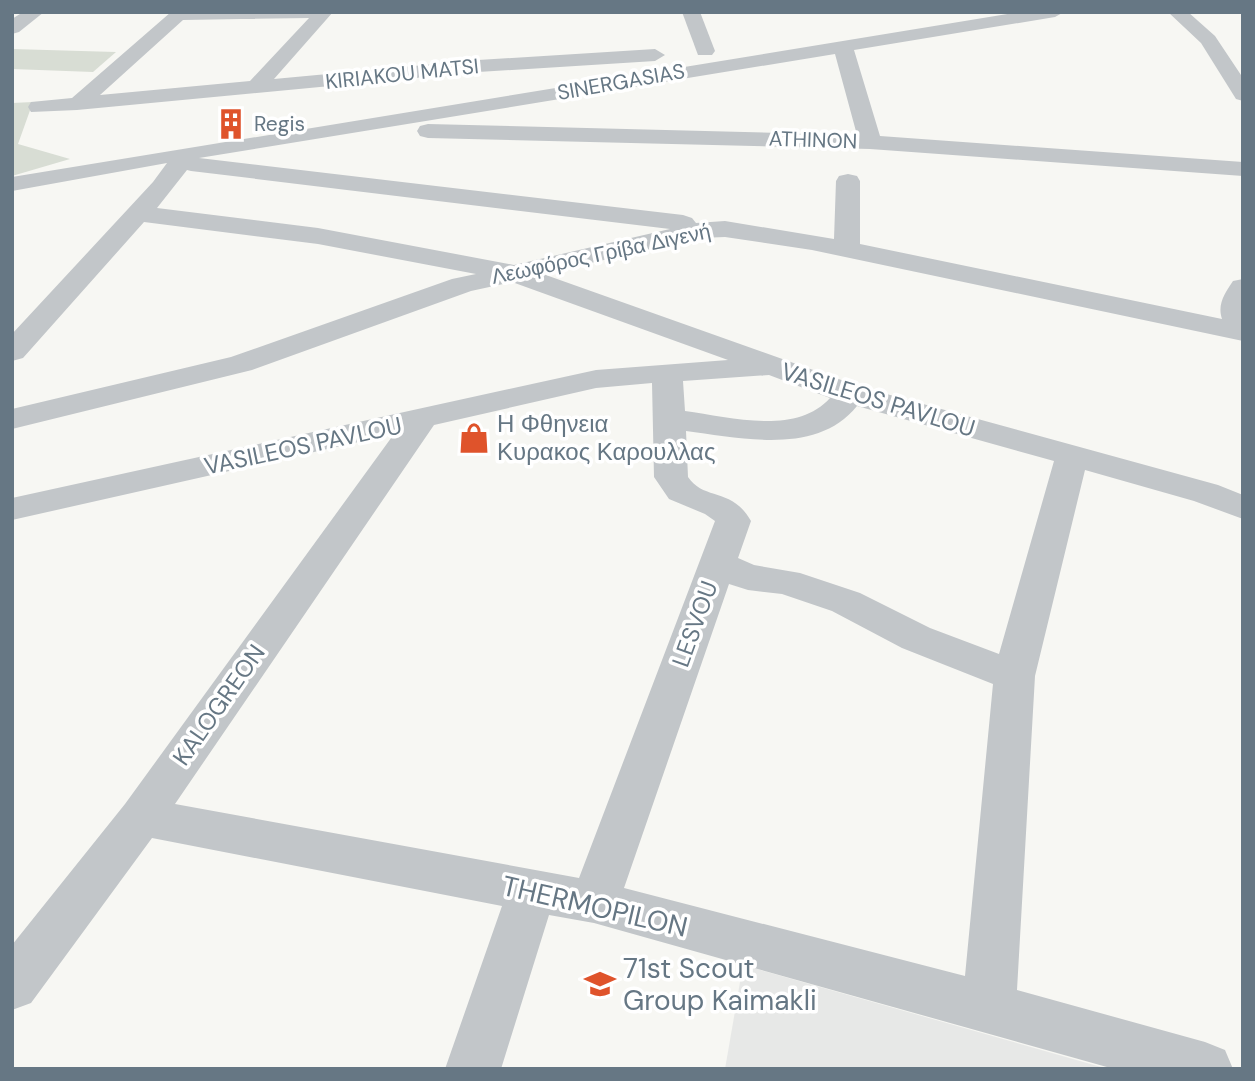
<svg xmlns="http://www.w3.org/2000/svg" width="1255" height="1081" font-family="'DM Sans',sans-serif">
	<rect width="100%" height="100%" fill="#f7f7f3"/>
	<polygon fill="#e7e8e7" points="743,965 1108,1069 725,1069"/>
	<g fill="#d8ddd4">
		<polygon points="12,49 116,52 93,72 12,69"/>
		<polygon points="33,102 18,144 70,159 12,176 12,103"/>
	</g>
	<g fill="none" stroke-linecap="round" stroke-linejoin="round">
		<g fill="#c2c6c9" fill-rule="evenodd">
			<polygon points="23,12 44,12 19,32 12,34 12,19"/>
			<path d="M171,12H333L274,79L478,60L655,49L665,55L655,61L478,72L77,110L31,112L28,107L31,102L72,98ZM309,18L250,81L100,95L183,20Z"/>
			<polygon points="682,12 700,12 715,51 712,55 698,55"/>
			<path d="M1020,12H1064L1055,17L854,50L880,136L1243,162V176L870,149L428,138L420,136L417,131L420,126L428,124L857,135L835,54L199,158L683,215L692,218L696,223L725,221L834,239L836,181L839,176L848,174L857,176L860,181V244L1222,319C1217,304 1225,293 1233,281L1243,279V341L812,250L725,237L700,238L543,274L861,387L1218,485L1243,495V519L1194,501L1085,470L1035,676L1017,990L1205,1042L1225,1050L1233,1069H1114L594,923L549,915L501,1069H445L502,906L152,838L31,1003L12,1010V945L125,804L394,434L12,520V498L596,370L728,360L512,282L471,291L252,370L12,429V409L231,357L452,279L476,274L318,244L144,222L23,358L12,361V334L153,182L167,163L12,191V177ZM187,170L191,171L670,229L514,265L318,228L157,208ZM769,375L830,398C796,436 730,417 685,411L683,381ZM652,383L654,477L669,499L705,514L715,521L579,878L175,804L434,425L596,388ZM857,406L1054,461L999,654L930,628L860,593L800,573L754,565L738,558L751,521C732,487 704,501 688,477L686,431C741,438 817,456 857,406ZM729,584L748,590L782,594L832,611L902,648L993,684L965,976L624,888Z"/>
			<polygon points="1168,12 1188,12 1215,36 1243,78 1243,101 1236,99 1201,43"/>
		</g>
	</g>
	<defs>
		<symbol id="building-bare" viewBox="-9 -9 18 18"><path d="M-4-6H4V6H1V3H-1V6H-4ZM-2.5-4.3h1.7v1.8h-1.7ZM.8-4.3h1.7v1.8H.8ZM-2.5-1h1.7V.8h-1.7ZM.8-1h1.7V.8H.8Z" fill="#df532b" stroke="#fff" stroke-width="2.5" paint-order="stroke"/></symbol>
		<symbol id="shop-bare" viewBox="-9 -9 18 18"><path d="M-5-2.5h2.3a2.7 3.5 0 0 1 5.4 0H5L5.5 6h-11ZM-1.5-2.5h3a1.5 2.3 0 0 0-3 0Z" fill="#df532b" stroke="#fff" stroke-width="2.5" paint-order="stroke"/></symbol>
		<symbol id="school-bare" viewBox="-9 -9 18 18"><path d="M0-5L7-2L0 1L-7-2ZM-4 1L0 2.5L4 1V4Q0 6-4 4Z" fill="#df532b" stroke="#fff" stroke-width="2.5" paint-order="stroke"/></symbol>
	</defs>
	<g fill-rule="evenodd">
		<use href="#building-bare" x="209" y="102" width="44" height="44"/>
		<use href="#shop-bare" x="452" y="416" width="44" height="44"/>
		<use href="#school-bare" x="578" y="962" width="44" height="44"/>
	</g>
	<g text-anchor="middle" stroke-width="7" stroke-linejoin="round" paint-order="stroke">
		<g font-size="21" fill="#667784" stroke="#fff">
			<text transform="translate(402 74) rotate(-6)" y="7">KIRIAKOU MATSI</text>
			<text transform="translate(621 82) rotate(-10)" y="7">SINERGASIAS</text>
			<text transform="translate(813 140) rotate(2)" y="7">ATHINON</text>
			<text transform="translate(601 254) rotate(-12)" y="7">Λεωφόρος Γρίβα Διγενή</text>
		</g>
		<g font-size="21" fill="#667784" stroke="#fff" text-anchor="start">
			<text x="254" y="131">Regis</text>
		</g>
		<g font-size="24" fill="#667784" stroke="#fff">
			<text transform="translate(878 400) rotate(17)" y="8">VASILEOS PAVLOU</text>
			<text transform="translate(303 446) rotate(-12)" y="8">VASILEOS PAVLOU</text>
			<text transform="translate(695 624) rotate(-70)" y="8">LESVOU</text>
			<text transform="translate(219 705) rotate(-55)" y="8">KALOGREON</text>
		</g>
		<g font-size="24" fill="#667784" stroke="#fff" text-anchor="start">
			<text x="497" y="432">Η Φθηνεια<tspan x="497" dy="28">Κυρακος Καρουλλας</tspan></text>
		</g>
		<g font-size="28" fill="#667784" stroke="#fff">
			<text transform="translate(595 906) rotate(13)" y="10">THERMOPILON</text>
		</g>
		<g font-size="28" fill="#667784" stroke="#fff" text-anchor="start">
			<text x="623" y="978">71st Scout<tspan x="623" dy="32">Group Kaimakli</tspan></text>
		</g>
	</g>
	<rect width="1255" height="1081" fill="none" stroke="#667784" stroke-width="28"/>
</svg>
